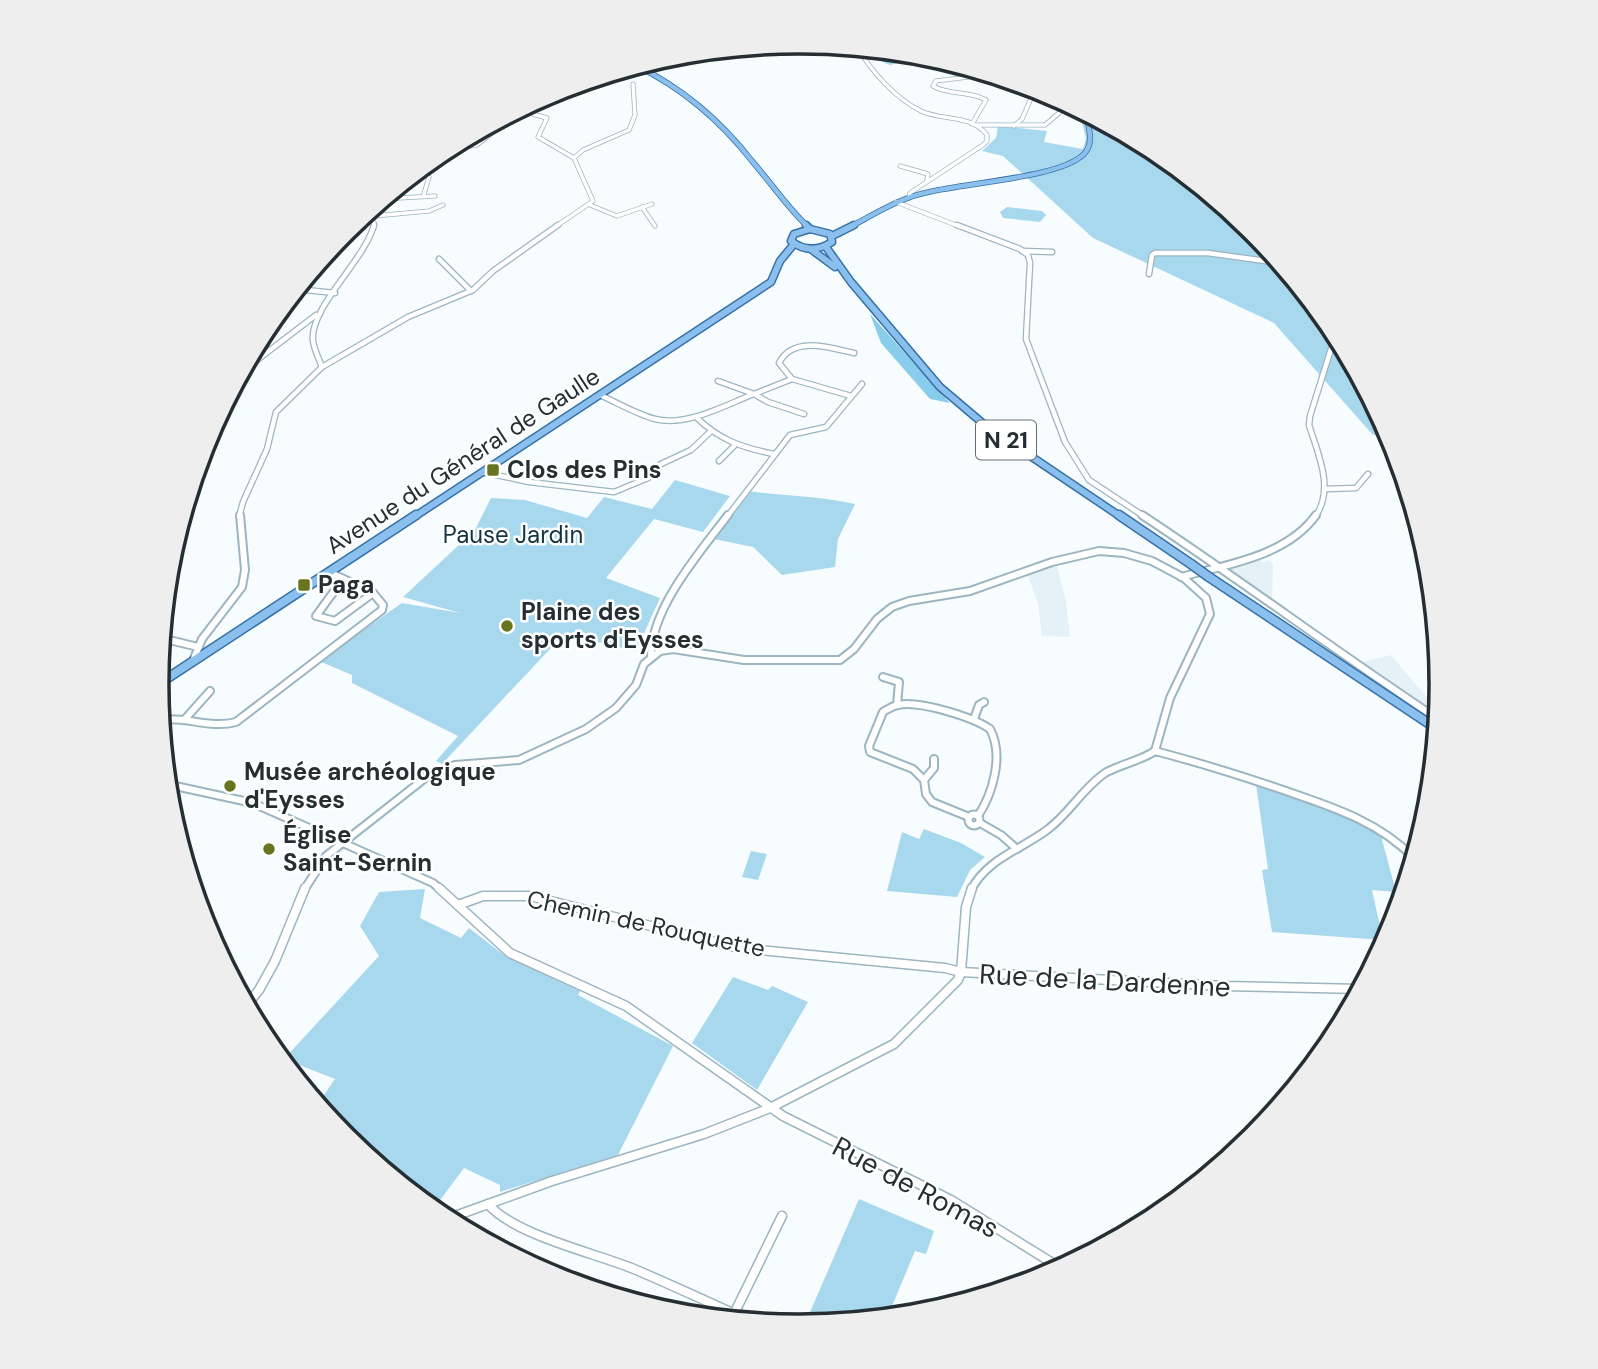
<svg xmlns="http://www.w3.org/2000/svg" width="1598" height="1369" font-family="'DM Sans',sans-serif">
	<rect width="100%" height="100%" fill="#f7fdff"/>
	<g fill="#e4f2f8">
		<polygon points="1257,558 1263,562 1269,560 1273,564 1272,603 1227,569"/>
		<polygon points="1056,563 1066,601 1070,637 1042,636 1038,604 1027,573"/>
		<polygon points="1391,655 1439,712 1438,716 1358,663"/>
	</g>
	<g fill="#a8d8ed">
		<polygon points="846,47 925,54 927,55 890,65"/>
		<polygon points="1080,115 1090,115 1156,151 1254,230 1333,328 1394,443 1372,434 1274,323 1093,238 1003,156 982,151 996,138 998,126 1047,131 1044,142 1083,149 1086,138"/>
		<polygon points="1007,207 1042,211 1046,215 1040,222 1003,218 1000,212"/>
		<polygon points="675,480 730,496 703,532 654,519 606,578 660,598 636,651 564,634 442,764 436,761 458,736 352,683 352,675 319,661 402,603 460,613 403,597 475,530 491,498 525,500 587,518 604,497 652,509"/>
		<path d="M748,491C784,496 820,496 855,504L838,539L835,567L782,575L753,547L714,539Z"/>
		<polygon points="1256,784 1356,820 1380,832 1396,892 1372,890 1383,940 1272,932 1262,870 1268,869"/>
		<polygon points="924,829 961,843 985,857 970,870 957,897 887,891 902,832 919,839"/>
		<polygon points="751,851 767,854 758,880 742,877"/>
		<polygon points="425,889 420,918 461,938 469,928 504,955 580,991 578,995 673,1046 618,1155 500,1192 500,1185 464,1168 432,1211 344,1139 317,1105 335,1079 284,1059 379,956 360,926 379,892"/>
		<polygon points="733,977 768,990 772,986 808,1002 757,1090 692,1043"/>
		<polygon points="859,1199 934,1231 926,1254 915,1251 887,1318 804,1326"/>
	</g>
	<polygon fill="#88cdeb" points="870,314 950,403 930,399 881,343"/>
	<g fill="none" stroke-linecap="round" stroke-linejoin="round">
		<defs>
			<g id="minor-far3">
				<path d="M858,48C871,71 896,99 921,111C942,121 971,114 987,135V141L983,145L910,193L909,197"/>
				<path d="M968,77L936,81L933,86C950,96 969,90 986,100L972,124"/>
				<polyline points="523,107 522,111 547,118 538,137 574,158 593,201 555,227"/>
				<polyline points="977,125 1045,125 1059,113"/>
				<polyline points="1014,126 1022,119 1033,94"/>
				<polyline points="443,150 477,145 492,133 481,133"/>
				<polyline points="574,158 583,150 629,130 635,115 633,84"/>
				<polyline points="900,166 928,174 927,180"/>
				<polyline points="424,194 429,177"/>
				<polyline points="382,199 435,196"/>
				<polyline points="896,202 961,227"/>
				<polyline points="590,205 617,216 652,204"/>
				<polyline points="373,207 374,227"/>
				<polyline points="642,207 655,226"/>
				<polyline points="374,216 429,211 443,205"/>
			</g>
			<g id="minor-far2">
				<polyline points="957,225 1020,249 1028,255 1030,263 1026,339 1065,442 1089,480 1145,517"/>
				<polyline points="1022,251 1052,252"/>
				<polyline points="439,259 471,291"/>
				<polyline points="1149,274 1152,255 1155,253 1208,253 1280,263"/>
				<polyline points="296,289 335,293"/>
				<path d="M322,367C319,359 314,349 313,341C309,308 365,260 374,225"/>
				<polyline points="240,373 316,315"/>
				<polyline points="718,381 754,394 792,379"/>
				<path d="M600,395C618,403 636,414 655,419C687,427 725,405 754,394L768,402L804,414"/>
				<path d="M851,396L792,379L779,363C793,335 830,348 854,353"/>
				<path d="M696,417C719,440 743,448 774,454"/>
				<polyline points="719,461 734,446"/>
				<polyline points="482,472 529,482 614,492 648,478 661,464 691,450 710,432"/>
				<polyline points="1325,489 1356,488 1368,474"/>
				<polyline points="239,517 243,502 267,449 276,412 322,367 408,317 473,290 493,271 558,225"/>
				<polyline points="727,517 790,435 826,427 862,384"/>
				<path d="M1315,517C1335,489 1318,454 1309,425L1310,416L1336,333"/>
			</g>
			<g id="minor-far1">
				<path d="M1142,515C1242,581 1338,653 1438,719"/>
				<path d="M1181,577C1226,565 1287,556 1316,515"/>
				<polyline points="343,579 316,616 335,621 373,593"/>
				<polyline points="161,638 198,647"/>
				<path d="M651,656C651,608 700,552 728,515"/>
				<polyline points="193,661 202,639 242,587 245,570 240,515"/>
				<polyline points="883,677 899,682 897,705"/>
				<polyline points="185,719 210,691"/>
				<polyline points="974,719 979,705 984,702"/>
				<path d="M160,720C186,716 210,729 236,722L382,610L383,605L373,593L329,572"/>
				<polyline points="924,780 934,768 934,759"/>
				<polyline points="166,784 253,803 433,883 441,890"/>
				<circle cx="974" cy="820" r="5.5"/>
				<path d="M969,817L932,802L926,794L924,780L913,769L870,752L869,746L883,712C888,709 892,706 898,705C918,700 973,717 990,729C1004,755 993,793 978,816"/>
				<polyline points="980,823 1001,835 1017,849"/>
				<polyline points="304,890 326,856 429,775 455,765 519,760 586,729 616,708 636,685 644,664 660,651 673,649 744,660 840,660 854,649 877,619 892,607 909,601 970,591 1052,562 1099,551 1124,553 1152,561 1184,578 1206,598 1210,614 1170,698 1155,751"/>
				<path d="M971,890C987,859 1020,850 1047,830C1069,814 1082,789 1105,773C1121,764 1140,761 1155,751C1197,762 1239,775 1280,789C1329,806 1377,820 1414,858"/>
			</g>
			<g id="minor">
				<polyline points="439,888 510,953 626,1006 783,1116 951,1200 1062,1269"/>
				<polyline points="458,905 483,896 530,896 739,948 945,968 961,972 966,907 972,888"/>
				<polyline points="246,1006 259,990 275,961 305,888"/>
				<path d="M488,1204C514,1235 595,1253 634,1269C674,1286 713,1304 752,1322"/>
				<polyline points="444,1220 552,1181 704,1134 770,1108 894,1044 958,980 961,972 1225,986 1361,989"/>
				<polyline points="734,1314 782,1216"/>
				<polyline points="718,1319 723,1309"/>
			</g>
			<g id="major-far2">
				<path d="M637,66C684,89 720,120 752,161C771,183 787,207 808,227"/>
				<path d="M850,227C869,217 888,205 908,198C948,182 1057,181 1084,154C1095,143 1088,126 1086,113"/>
			</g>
			<g id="major-far1">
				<polyline points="806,225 810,229"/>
				<path d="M810,229L830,234L832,242C818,251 804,251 791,241L794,234Z"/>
				<polyline points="832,236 854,225"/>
				<polyline points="826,247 851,282 940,387 986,426 1121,517"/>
				<polyline points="812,250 835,267"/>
				<polyline points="414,517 771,282 780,261 794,244"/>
			</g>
			<g id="major">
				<polyline points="1119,515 1191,564"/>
				<polyline points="1209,577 1437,729"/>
				<polyline points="157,685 416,515"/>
			</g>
		</defs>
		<use href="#minor-far3" stroke="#9cb5c0" stroke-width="5"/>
		<use href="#minor-far2" stroke="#9cb5c0" stroke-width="7"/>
		<use href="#minor-far1" stroke="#9cb5c0" stroke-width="10"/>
		<use href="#minor" stroke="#9cb5c0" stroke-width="11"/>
		<use href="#major-far2" stroke="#3571a5" stroke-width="6"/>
		<use href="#major-far1" stroke="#3571a5" stroke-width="9"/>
		<use href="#major" stroke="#3571a5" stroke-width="11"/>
		<use href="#minor-far3" stroke="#fff" stroke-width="3.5"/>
		<use href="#minor-far2" stroke="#fff" stroke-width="4.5"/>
		<use href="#minor-far1" stroke="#fff" stroke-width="6"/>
		<use href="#minor" stroke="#fff" stroke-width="8"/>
		<use href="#major-far2" stroke="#8bbfee" stroke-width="4.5"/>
		<use href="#major-far1" stroke="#8bbfee" stroke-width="6"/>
		<use href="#major" stroke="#8bbfee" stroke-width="8"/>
		<defs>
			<polyline id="major-bridge" points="1191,564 1209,577"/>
		</defs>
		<use href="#major-bridge" stroke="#3571a5" stroke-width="11" stroke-linecap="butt"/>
		<use href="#major-bridge" stroke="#8bbfee" stroke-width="8"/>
	</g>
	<g fill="#677521" stroke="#fff" stroke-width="2.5">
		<rect x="486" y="463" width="14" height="14" rx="3.5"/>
		<rect x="297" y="578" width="14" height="14" rx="3.5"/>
		<circle cx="507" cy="626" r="7"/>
		<circle cx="230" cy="786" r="7"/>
		<circle cx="269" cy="849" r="7"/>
	</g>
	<g text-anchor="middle" stroke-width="5" stroke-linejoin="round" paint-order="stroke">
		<rect fill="#fff" stroke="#666d70" stroke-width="2" x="976" y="420.5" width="60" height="39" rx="5"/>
		<g font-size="23" font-weight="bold" fill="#252f33">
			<text x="1006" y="448">N 21</text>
		</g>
		<g font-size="24" fill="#252f33" stroke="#fff">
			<text transform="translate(463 461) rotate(-33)" y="8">Avenue du Général de Gaulle</text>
			<text transform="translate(646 924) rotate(12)" y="8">Chemin de Rouquette</text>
		</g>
		<g font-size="24" font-weight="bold" fill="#252f33" stroke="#fff" text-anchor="start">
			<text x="507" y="478">Clos des Pins</text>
			<text x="318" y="593">Paga</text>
			<text x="521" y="620">Plaine des<tspan x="521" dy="28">sports d'Eysses</tspan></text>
			<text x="244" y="780">Musée archéologique<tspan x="244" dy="28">d'Eysses</tspan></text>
			<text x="283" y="843">Église<tspan x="283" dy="28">Saint-Sernin</tspan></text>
		</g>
		<g font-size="24" fill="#12323f" stroke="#fff">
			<text x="513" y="543">Pause Jardin</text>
		</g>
		<g font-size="28" fill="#252f33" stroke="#fff">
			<text transform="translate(1105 980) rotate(3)" y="10">Rue de la Dardenne</text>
			<text transform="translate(916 1187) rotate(28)" y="10">Rue de Romas</text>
		</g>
	</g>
	<path d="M0 0H1598V1369H0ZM169 684a630 630 0 1 1 1260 0a630 630 0 1 1-1260 0Z" fill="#eeeeef" fill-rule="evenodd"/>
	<path fill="none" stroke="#252f33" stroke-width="3.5" d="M169 684a630 630 0 1 1 1260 0a630 630 0 1 1-1260 0Z"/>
</svg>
